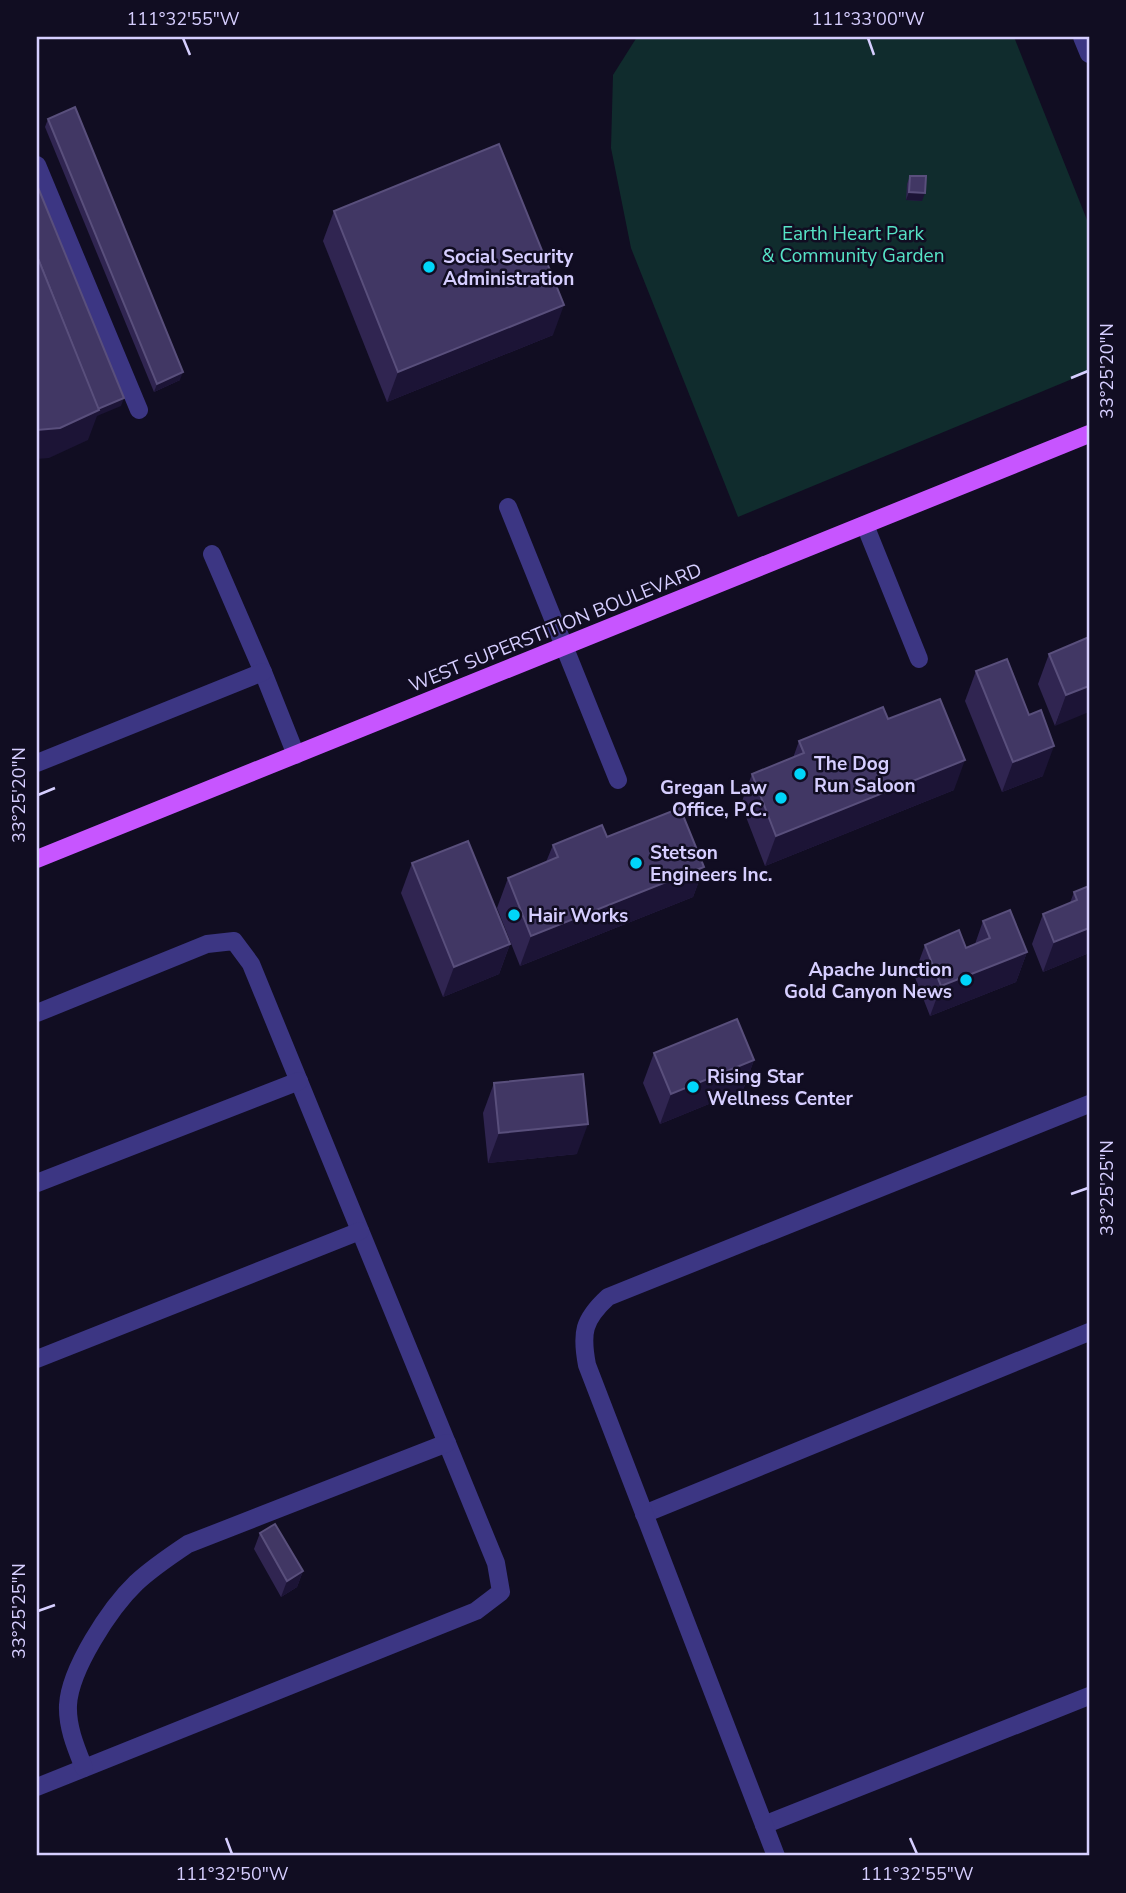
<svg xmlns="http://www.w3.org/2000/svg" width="1126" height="1893" font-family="'Nunito Sans',sans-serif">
	<rect width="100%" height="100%" fill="#110d22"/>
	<polygon fill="#102c2d" points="637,37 1014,37 1089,225 1089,372 738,517 631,248 611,148 613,75"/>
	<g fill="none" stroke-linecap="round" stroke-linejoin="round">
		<g stroke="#3c3683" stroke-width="18">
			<polyline points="1082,37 1089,54"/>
			<polyline points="37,165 139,410"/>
			<polyline points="508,507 618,780"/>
			<polyline points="865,525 919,659"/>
			<polyline points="212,554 263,672 296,755"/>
			<polyline points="37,763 263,672"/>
			<polyline points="37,1013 207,944 234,941 251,964 496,1563 501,1592 476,1611 37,1787"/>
			<polyline points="37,1183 299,1081"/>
			<polyline points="37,1359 360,1231"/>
			<polyline points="644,1514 1089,1332"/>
			<path d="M84,1768C76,1748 67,1727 68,1705C70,1669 110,1608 136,1583C152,1568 170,1556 188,1544L447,1443"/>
			<polyline points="764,1825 1089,1696"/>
			<path d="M776,1856L587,1365C581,1333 583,1320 608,1297L1089,1104"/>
		</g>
		<polyline stroke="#c755ff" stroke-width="18" points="37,859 1089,434"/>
	</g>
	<g fill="#302551">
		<polygon points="48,119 180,380 154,392 45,127"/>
		<polygon points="910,176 922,201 906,200 907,184"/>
		<polygon points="334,211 553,335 387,402 323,241"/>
		<polygon points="1089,637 1055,726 1038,684 1049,654"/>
		<polygon points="976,671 1043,776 1002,792 965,701"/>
		<polygon points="888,719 954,790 765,866 741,804 752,774 793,758 799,741"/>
		<polygon points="607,837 704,867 693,897 520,966 497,908 508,878 546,862 553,845"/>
		<polygon points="412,863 510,944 499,974 443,997 401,893"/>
		<polygon points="1089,886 1089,953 1043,972 1032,944 1043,914 1070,903 1074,892"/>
		<polygon points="983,921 1027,952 1016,982 930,1016 914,975 925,945 966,948 975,944"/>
		<polygon points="654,1053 754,1060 743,1090 660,1124 643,1083"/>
		<polygon points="494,1083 577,1154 488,1163 483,1113"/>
		<polygon points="260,1533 303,1571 297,1587 281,1597 254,1549"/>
	</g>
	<g fill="#1c1436">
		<polygon points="909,192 925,193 922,201 906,200"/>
		<polygon points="564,305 553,335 387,402 398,372"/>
		<polygon points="183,372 180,380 154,392 157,384"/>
		<polygon points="124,398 121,406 97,416 88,440 49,458 37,459 37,430"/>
		<polygon points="1089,686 1089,712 1055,726 1066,695"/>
		<polygon points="1054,746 1043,776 1002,792 1013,762"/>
		<polygon points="965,760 954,790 765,866 776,836"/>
		<polygon points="704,867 693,897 520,966 531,936"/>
		<polygon points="1089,928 1089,953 1043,972 1054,942"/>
		<polygon points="510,944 499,974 443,997 454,967"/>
		<polygon points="1027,952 1016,982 930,1016 941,986"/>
		<polygon points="754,1060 743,1090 660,1124 671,1094"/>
		<polygon points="588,1124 577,1154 488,1163 499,1133"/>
		<polygon points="303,1571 297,1587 281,1597 287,1581"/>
	</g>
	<g fill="#413764" stroke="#594f7c" stroke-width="2">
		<polygon points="75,107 183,372 157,384 48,119"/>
		<polygon points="499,144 564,305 398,372 334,211"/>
		<polygon points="910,176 926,176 925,193 909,192"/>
		<polygon points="37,185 124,398 98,409 37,256"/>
		<polygon points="37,256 99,410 60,428 37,430"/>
		<polygon points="1089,637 1089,686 1066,695 1049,654"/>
		<polygon points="1007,659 1029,715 1041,710 1054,746 1013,762 976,671"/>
		<polygon points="940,699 965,760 776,836 752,774 804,753 799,741 883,707 888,719"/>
		<polygon points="680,808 704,867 531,936 508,878 558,857 553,845 602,825 607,837"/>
		<polygon points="468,841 510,944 454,967 412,863"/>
		<polygon points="1089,886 1089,928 1054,942 1043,914 1077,900 1074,892"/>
		<polygon points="1010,910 1027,952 941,986 925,945 959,930 966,948 990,938 983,921"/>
		<polygon points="737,1019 754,1060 671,1094 654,1053"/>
		<polygon points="583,1074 588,1124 499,1133 494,1083"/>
		<polygon points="275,1524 303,1571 287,1581 260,1533"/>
	</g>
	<path fill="none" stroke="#d6ceff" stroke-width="2.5" d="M183,38L190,55M868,38L874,55M1071,378L1088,371M38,795L55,788M1071,1194L1088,1188M38,1611L55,1605M226,1838L232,1854M910,1838L917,1854"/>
	<g fill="#00d5f9" stroke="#110d22" stroke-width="2.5">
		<circle cx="429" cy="267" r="7"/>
		<circle cx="800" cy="774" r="7"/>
		<circle cx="781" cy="798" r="7"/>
		<circle cx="636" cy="863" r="7"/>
		<circle cx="514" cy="915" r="7"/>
		<circle cx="966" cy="980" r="7"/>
		<circle cx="693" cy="1087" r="7"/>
	</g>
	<g text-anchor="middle" stroke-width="5" stroke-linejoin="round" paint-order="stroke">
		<g font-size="19" fill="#56e3c6" stroke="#110d22">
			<text x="853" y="240">Earth Heart Park<tspan x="853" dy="22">&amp; Community Garden</tspan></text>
		</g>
		<g font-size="19" font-weight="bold" fill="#d6ceff" stroke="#110d22" text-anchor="start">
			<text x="443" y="263">Social Security<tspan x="443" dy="22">Administration</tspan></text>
			<text x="814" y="770">The Dog<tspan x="814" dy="22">Run Saloon</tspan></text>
			<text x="767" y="794" text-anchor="end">Gregan Law<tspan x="767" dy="22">Office, P.C.</tspan></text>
			<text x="650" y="859">Stetson<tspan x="650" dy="22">Engineers Inc.</tspan></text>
			<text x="528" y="922">Hair Works</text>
			<text x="952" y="976" text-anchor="end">Apache Junction<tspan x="952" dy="22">Gold Canyon News</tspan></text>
			<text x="707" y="1083">Rising Star<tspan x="707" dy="22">Wellness Center</tspan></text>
		</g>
		<g font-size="19" fill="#d6ceff" stroke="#110d22">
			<text transform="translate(555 627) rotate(-22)" y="7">WEST SUPERSTITION BOULEVARD</text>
		</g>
	</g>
	<rect width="1126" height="1893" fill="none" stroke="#110d22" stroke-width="77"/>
	<rect x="38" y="38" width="1050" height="1816" fill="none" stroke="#d6ceff" stroke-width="2.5"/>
	<g font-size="18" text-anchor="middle" fill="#d6ceff">
		<text x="183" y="25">111°32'55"W</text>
		<text x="868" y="25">111°33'00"W</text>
		<text transform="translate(1107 371) rotate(-90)" y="6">33°25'20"N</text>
		<text transform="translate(19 795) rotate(-90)" y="6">33°25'20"N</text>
		<text transform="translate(1107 1188) rotate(-90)" y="6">33°25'25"N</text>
		<text transform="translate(19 1611) rotate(-90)" y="6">33°25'25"N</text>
		<text x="232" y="1880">111°32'50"W</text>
		<text x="917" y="1880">111°32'55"W</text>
	</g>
</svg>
